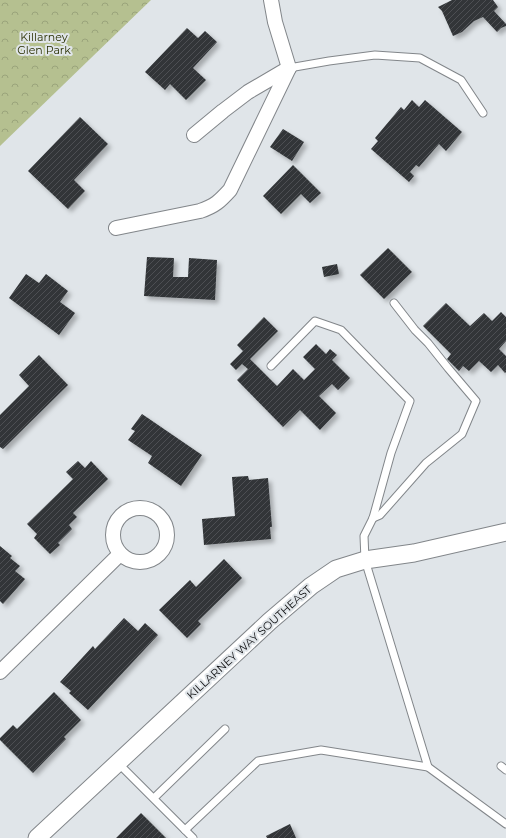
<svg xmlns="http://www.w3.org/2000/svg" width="506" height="838" font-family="Montserrat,sans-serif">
	<defs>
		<pattern id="park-crowns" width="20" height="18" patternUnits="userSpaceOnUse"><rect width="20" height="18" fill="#b5c090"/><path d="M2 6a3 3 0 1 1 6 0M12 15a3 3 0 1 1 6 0" fill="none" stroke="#9aa47b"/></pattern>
		<pattern id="building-hatch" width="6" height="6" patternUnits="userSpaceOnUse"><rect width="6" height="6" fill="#323639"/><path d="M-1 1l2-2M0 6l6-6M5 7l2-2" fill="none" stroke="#4d5052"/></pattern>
		<filter id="shadow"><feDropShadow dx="3.5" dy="3.5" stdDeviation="2" flood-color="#0004"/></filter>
	</defs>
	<rect width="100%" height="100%" fill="#e0e5e9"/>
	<polygon fill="url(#park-crowns)" points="0,0 151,0 0,146"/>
	<g fill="url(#building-hatch)" filter="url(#shadow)">
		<polygon points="452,0 493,0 498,7 494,11 506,24 506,26 501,28 497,32 483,17 474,21 462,32 453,36 442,11 438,7"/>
		<polygon points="187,28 198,38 205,31 217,42 193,68 206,80 186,100 170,84 165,90 145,72"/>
		<polygon points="412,100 419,107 425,100 462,132 446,151 439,144 419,167 416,165 410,172 414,176 409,182 371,149 378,141 375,138 401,107 404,110"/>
		<polygon points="80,117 108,144 74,180 85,191 68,209 28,171"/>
		<polygon points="283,129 304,142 292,161 270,147"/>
		<polygon points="293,165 321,193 310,203 301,194 281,214 263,196"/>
		<polygon points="388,248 412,272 384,299 360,275"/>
		<polygon points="147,257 174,258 173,277 188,277 189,258 217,260 215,300 144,296"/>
		<polygon points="337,264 339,274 324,277 322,267"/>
		<polygon points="26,274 39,283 46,274 68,291 60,302 75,313 59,335 9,298"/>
		<polygon points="446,303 470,326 484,313 492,321 501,312 506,317 506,341 499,349 506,356 506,372 505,373 498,365 491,372 479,361 469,371 463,366 459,371 447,359 451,354 423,326"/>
		<polygon points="264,317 278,331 250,359 277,386 293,369 304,380 315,369 303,357 316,344 326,354 330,349 337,355 332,360 350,378 338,390 332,384 319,396 336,413 320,430 300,410 283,427 237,380 248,369 242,364 236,370 230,364 243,351 237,345"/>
		<polygon points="39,355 68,385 3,449 0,447 0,415 29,386 19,375"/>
		<polygon points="142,414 202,455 181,486 148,463 152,456 128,440 135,431 131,429"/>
		<polygon points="78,461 85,468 91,461 108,479 73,513 77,517 69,525 72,529 58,543 60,545 50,554 34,538 37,534 27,524 73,479 66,472"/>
		<polygon points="248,476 249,480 268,478 272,527 270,527 271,539 204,545 202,519 235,516 232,477"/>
		<polygon points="0,546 12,556 10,558 20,566 15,571 25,579 3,604 0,601"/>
		<polygon points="224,559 242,578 198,621 201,624 187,638 159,610 190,580 196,587"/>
		<polygon points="124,618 138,631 145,623 158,635 88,710 69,693 71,691 60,682 93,646 95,649"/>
		<polygon points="54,692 81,720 64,737 66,739 33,773 0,740 0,738 13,725 17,729"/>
		<polygon points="141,813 166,838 116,838"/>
		<polygon points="290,824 296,838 267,838 266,836"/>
	</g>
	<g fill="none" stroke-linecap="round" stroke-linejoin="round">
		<defs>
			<g id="service">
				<polyline points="289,68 329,61 375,55 420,58 461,80 483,113"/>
				<polyline points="271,366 315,321 341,330 410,401 391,453 373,518 364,536 365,560 428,767"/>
				<polyline points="373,518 380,515 426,463 462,434 476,401 448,368 428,343 415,330 394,303"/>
				<polyline points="118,763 193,838"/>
				<polyline points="501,766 506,770"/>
				<polyline points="154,798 225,729"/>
				<polyline points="185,830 258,761 321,750 428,767 506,824"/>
			</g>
			<g id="minor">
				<polyline points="271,0 275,22 289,68"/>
				<polyline points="194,135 223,111 248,92 289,68"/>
				<path d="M116,228L200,211C215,206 220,201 230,190L289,68"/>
				<circle cx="140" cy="535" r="27"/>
				<polyline points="0,672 120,554"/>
			</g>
			<polyline id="tertiary" points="37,838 270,621 311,586 336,569 365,560 414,553 506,532"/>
		</defs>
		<use href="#service" stroke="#82868a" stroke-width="9"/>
		<use href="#minor" stroke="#82868a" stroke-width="16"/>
		<use href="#tertiary" stroke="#82868a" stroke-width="19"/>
		<use href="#service" stroke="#fff" stroke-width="7"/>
		<use href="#minor" stroke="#fff" stroke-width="14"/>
		<use href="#tertiary" stroke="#fff" stroke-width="17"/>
	</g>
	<g text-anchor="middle" stroke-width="4" stroke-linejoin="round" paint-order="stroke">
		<g font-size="11" fill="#282f00" stroke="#e0e5e9">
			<text x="44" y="41">Killarney<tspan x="44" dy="13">Glen Park</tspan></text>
		</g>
		<g font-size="11" fill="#0e0f11" stroke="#e0e5e9">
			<text transform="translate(249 642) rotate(-42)" y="4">KILLARNEY WAY SOUTHEAST</text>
		</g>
	</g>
</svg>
